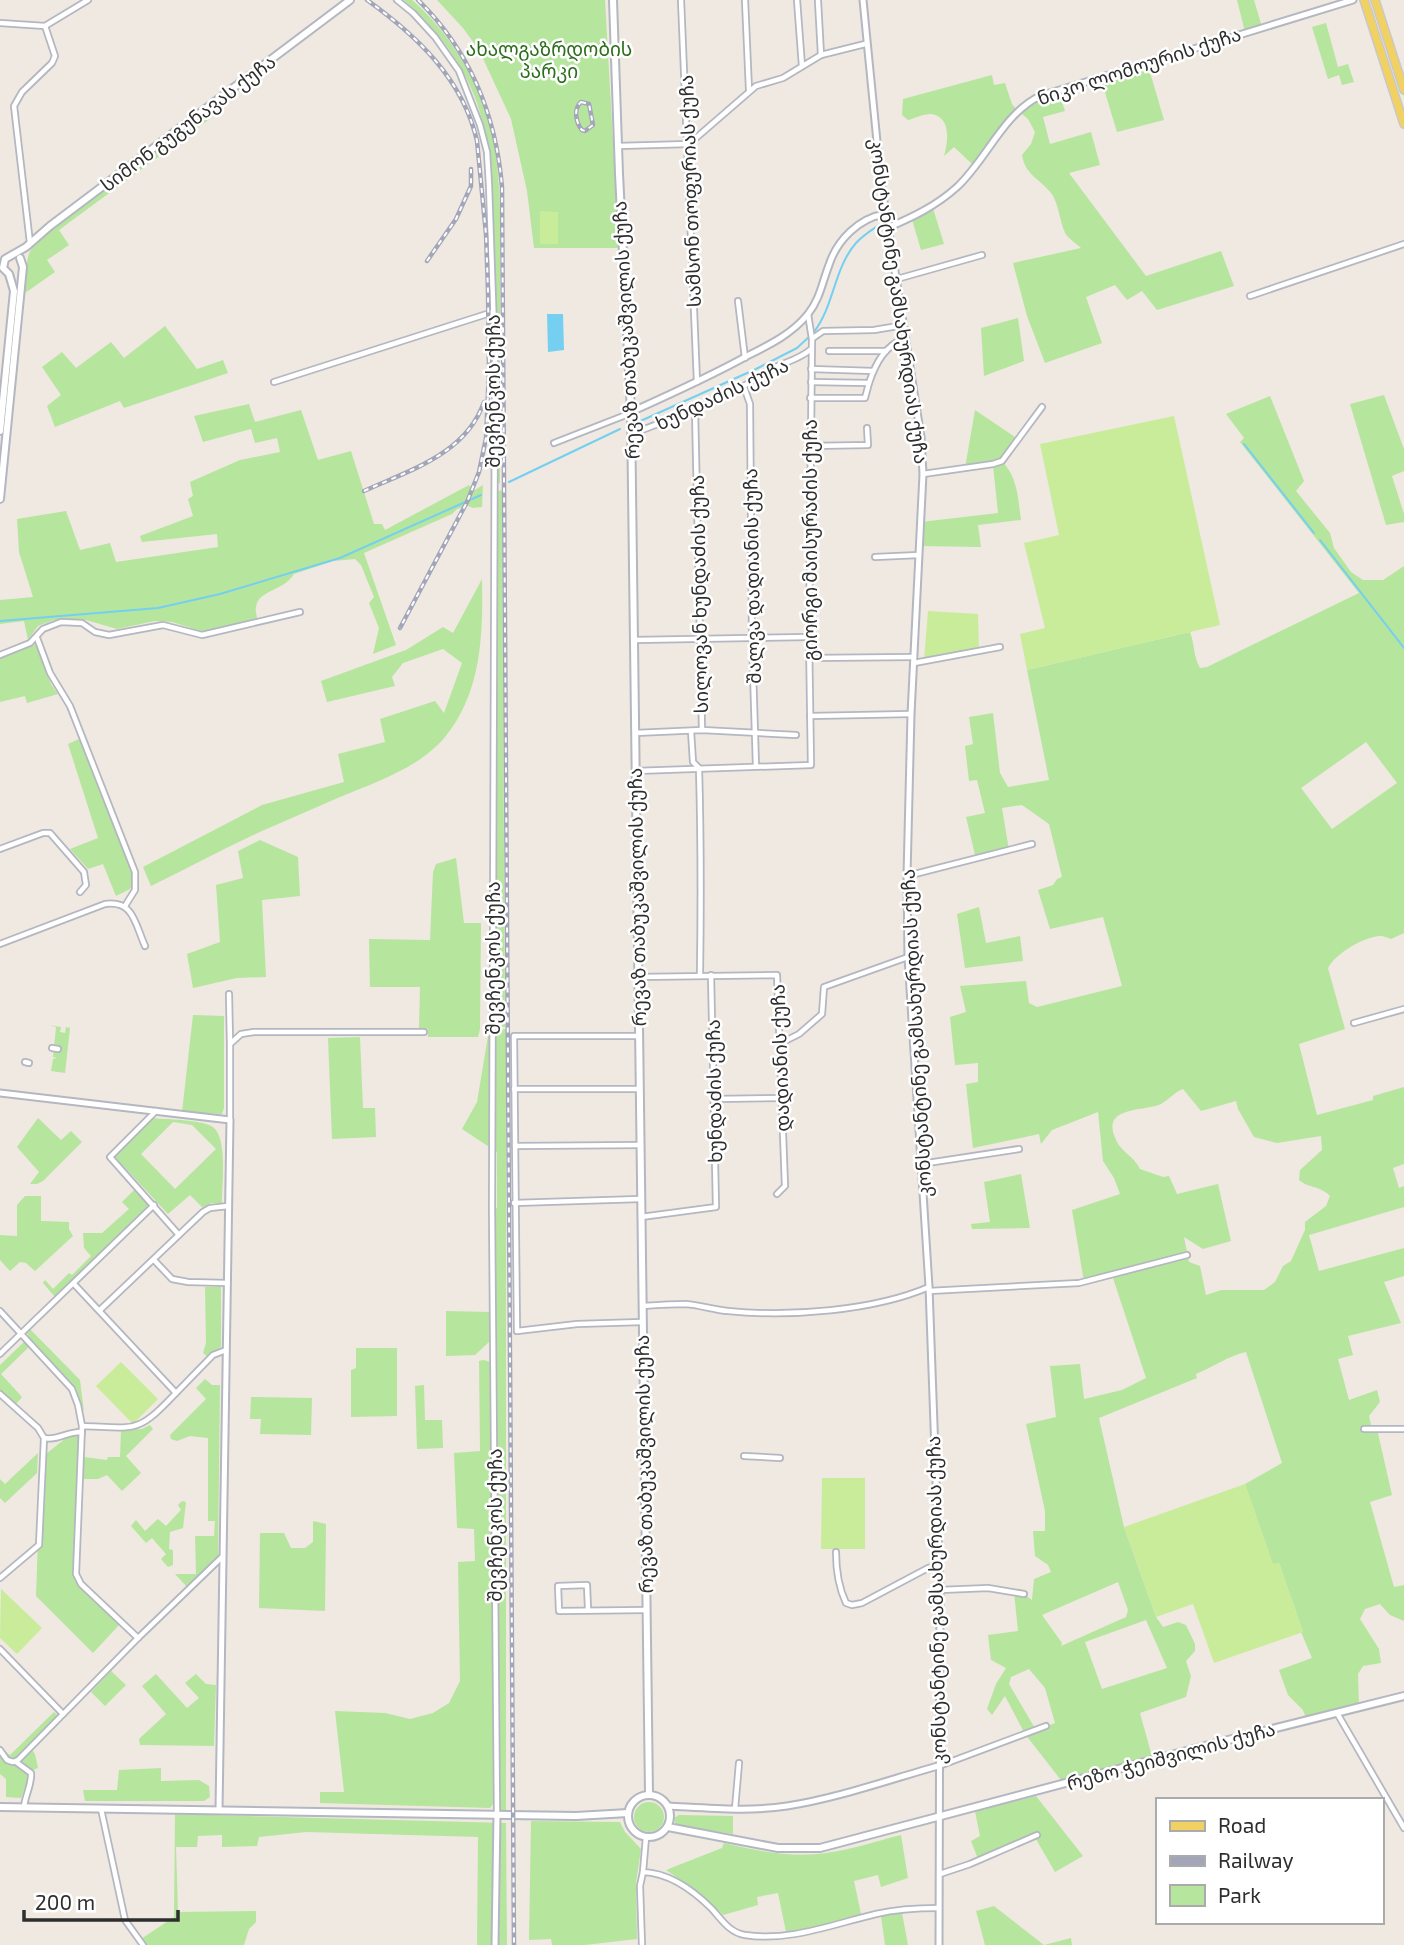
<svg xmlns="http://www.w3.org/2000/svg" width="1404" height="1945" font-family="'Exo 2','Noto Sans Georgian',sans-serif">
	<rect width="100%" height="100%" fill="#efe9e1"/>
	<g fill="#b6e59e" fill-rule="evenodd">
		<path d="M404,0H412C446,29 473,72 487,115C503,167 500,226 500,280C500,348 500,415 500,483L496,484C496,406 497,328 494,250C493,200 493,151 477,103C463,63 436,28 404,0Z"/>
		<polygon points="437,0 605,0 619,248 534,248 527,191 511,119 479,50 463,28"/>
		<polygon points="1237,0 1254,0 1262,27 1245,32"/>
		<polygon points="1326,23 1338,67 1348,64 1354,82 1342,85 1339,75 1328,79 1312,27"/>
		<polygon points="1147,62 1164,120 1117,132 1100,76"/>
		<path d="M992,75L994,85L1005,83L1012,104L1017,110L1028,100L1057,88L1065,111L1043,117L1050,144L1091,132L1100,165L1069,173L1146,276L1221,251L1234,286L1157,310L1142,291L1127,300L1115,285L1086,297L1102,343L1045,363L1027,316L1013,263L1081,248C1077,244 1072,241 1069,238C1060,230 1060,204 1051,193C1040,179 1025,175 1022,155L1031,144L1035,132L1028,119L1017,110L972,164L954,147L944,156C948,142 952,116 930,114C924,114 915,118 908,120L902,115L903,99Z"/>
		<path d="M214,106L219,112L59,230L69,245L47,260L55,272L25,293C28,251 23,253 55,226Z"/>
		<polygon points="932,205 944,244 921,250 911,216"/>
		<polygon points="1018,318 1024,361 984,376 981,328"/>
		<polygon points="165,326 197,369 223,360 228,373 124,408 120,401 55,427 47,406 61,395 42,367 62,352 76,368 111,342 124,358"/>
		<polygon points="1384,395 1404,449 1404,471 1392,476 1404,514 1404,522 1386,525 1350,404"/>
		<path d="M1270,396L1304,481L1296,491L1330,533L1334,548L1351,572L1363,580H1383L1404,566V933L1391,939C1388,938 1384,936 1380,936C1364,937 1336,953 1328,968L1345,1029L1299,1044L1317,1115L1373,1100V1096L1404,1087V1164L1393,1168L1399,1188L1404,1186V1207L1309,1235L1319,1271L1404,1248V1276L1384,1282L1401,1323L1348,1336L1353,1355L1338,1359L1349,1400L1377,1390L1380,1402L1369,1416L1372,1429H1377L1392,1495L1370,1502L1394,1587L1404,1585V1621L1390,1615L1380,1604L1365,1609L1360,1619L1379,1649L1381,1663L1363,1666L1358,1674L1359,1707L1307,1721L1303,1710L1288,1695L1279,1670L1312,1658L1301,1632H1303L1279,1563L1273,1565L1245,1484L1282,1463L1246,1352C1228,1356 1213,1367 1196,1374L1197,1378L1099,1418L1124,1527L1156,1617L1163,1627L1178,1622L1186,1625L1195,1644V1651L1186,1661L1191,1676L1186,1697L1140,1713L1153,1760L1064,1784L1025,1734L1005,1696L992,1715L987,1709L996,1684L1006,1668L991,1660L988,1635L1018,1631L1014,1592L1024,1594L1032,1600L1034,1579L1051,1572L1048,1565L1035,1556L1033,1531H1045V1511L1026,1424L1056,1417L1050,1366L1080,1364L1084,1399L1122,1390L1146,1378L1112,1275L1084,1282L1072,1210L1120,1194L1114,1178L1103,1161L1098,1112L1052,1130L1041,1144L1039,1134L973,1148L966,1084L978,1082V1063L955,1065L950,1017L966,1012L960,986L1026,981L1029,1003L1037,1007L1122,986L1103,917L1050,929L1038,890L1053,885L1057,879L1062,877L1049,824L1022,805L1002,808L1009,850L976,859L966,817L985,813L977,780L969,781L965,746L973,744L969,717L993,713L1000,773L1008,787L1049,780L1027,670L1190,632C1195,645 1193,656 1200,668L1207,667L1359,593L1240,442L1244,438L1226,414ZM1366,742L1397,783L1332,829L1301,788ZM1183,1089L1201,1111L1236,1101L1238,1109L1254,1137L1277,1143L1321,1136L1322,1150L1300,1170L1299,1180C1310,1189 1319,1185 1330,1196L1326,1206L1305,1222V1230L1291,1261L1283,1266L1275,1282L1264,1290H1221L1206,1295L1200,1266L1189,1262L1184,1237L1203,1249L1231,1241L1218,1184L1177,1194L1169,1176L1163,1177L1140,1169C1133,1155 1122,1153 1116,1140C1100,1106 1142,1112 1161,1104C1170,1099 1173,1093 1183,1089ZM1118,1582L1128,1610L1126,1617L1061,1646L1062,1643L1042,1615ZM1146,1620L1167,1668L1102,1689L1085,1642ZM1029,1669L1045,1688L1055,1723L1036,1730L1009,1684L1011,1677Z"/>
		<path d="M249,404L255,422L301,410L318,460L351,451L374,524H382L385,530L469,485L475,490L483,485L482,507L473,508L468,506L457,509L452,514L364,553L396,645L373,654L379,628L369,603L374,597L361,565L355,559L333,561L294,574C284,591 258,590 256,607C255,611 257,615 257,619L204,632L172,622L155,621L117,629L86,620H54L38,626L28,640L24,621L0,624V600L33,597L19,552L17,519L66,511L80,550L110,543L116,562L218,547L217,534L142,542L140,536L193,516L188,499L193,496L190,482L240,460L280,452L277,438L255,443L251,429L203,442L194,416Z"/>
		<path d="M975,410L1018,439L1002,461C1018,478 1018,499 1021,520L978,525L981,547L920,546L921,522L998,513L993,465L965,468Z"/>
		<polygon points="501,490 502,492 505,1027 497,1026 497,492"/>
		<path d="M482,579C483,634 482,692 445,737C419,768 376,782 340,797C314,808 288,820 262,831C224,848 188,868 151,886L143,867L262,805L344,782L338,754L385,742L380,719L435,701L444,713L462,663L443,649L403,663L392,677L395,686L327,702L321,681L406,650L443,627L453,633Z"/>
		<polygon points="36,644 51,684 58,694 27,703 25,696 0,702 0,658"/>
		<polygon points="79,739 135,880 130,889 116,896 103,864 88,869 70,849 98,838 68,744"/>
		<polygon points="260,840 298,857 300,896 262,900 266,977 237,978 193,988 187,954 220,942 216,885 243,878 238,851"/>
		<polygon points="456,858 464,923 481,923 480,1029 478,1037 428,1037 428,1029 419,1028 420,987 370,987 369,939 430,940 433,872 436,864"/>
		<polygon points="979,907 986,943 1020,936 1023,961 965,968 957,914"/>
		<polygon points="193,1015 224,1016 224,1108 222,1114 182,1112"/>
		<polygon points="48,1025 61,1027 60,1032 65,1033 66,1027 70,1028 65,1073 51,1071 53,1059 57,1058 53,1057 56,1027"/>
		<polygon points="506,1029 506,1815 497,1814 492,1209 497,1208 497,1152 462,1129 477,1102 489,1030"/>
		<polygon points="360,1037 363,1108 375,1108 376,1137 332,1139 328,1038"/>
		<polygon points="38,1118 61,1140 71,1131 82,1142 43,1181 37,1184 30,1184 39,1172 17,1147"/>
		<path d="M153,1118C171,1120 192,1119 209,1125C229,1131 222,1185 222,1203H211L203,1208L190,1195L168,1214L115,1157ZM173,1122L192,1125L216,1149L175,1189L141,1154Z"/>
		<polygon points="1021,1174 1030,1228 972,1229 971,1224 990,1222 984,1182"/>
		<polygon points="136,1188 150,1204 55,1297 43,1283 45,1280 53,1289 69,1273 72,1275 91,1256 84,1248 83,1233 102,1233 129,1209 122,1202"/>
		<polygon points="25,1196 41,1196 41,1221 69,1222 69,1229 73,1236 35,1271 26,1263 20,1262 10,1271 0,1260 0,1235 17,1236 17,1205"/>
		<polygon points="205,1287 221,1287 221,1347 207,1356 203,1353 206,1343"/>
		<polygon points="446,1311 491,1312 489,1342 475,1355 446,1356"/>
		<polygon points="30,1329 80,1380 84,1412 76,1388 30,1338 27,1333"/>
		<polygon points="24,1342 29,1347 1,1374 22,1397 16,1404 13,1404 0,1390 0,1365"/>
		<polygon points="356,1348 397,1348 397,1416 351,1417 351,1370 356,1368"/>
		<polygon points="483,1360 491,1362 494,1803 490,1808 320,1803 320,1792 344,1792 335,1711 385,1713 410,1719 433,1713 449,1703 460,1681 458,1562 475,1561 474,1529 457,1528 454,1453 480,1451 479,1361"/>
		<polygon points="205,1379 212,1385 220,1385 218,1557 188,1588 175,1574 196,1574 195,1536 214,1536 215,1521 208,1521 208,1438 190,1436 177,1441 171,1439 170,1435 206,1399 196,1388"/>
		<polygon points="424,1385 425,1420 442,1420 443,1448 417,1449 415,1386"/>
		<polygon points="251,1397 312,1398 311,1435 260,1434 261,1419 250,1419"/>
		<polygon points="150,1425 153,1429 126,1456 141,1473 122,1491 107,1475 98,1479 84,1479 84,1457 107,1460 108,1457 120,1457 121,1430 142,1429"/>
		<polygon points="71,1434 80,1434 75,1578 77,1583 119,1625 93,1653 36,1596 41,1458"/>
		<polygon points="38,1453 37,1473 5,1503 0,1498 0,1479 5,1484"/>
		<polygon points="182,1501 186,1502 183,1528 170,1532 169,1549 173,1550 173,1565 168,1567 161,1559 166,1554 152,1538 146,1543 131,1526 136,1520 145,1531 158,1519 166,1526 181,1510 178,1505"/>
		<polygon points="313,1521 326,1524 325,1611 259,1608 260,1533 284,1533 291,1548 305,1548 313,1542"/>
		<polygon points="111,1671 126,1685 105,1706 91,1692"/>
		<polygon points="156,1674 187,1708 199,1698 185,1683 196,1674 206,1684 216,1685 214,1746 140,1745 139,1739 166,1714 142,1686"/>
		<polygon points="54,1712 62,1719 32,1750 35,1754 38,1768 27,1772 28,1780 21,1798 6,1797 6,1779 0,1774 0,1748 10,1755"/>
		<polygon points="161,1768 161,1781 199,1780 209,1786 210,1797 204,1801 85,1801 83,1790 117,1790 119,1770"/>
		<polygon points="1036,1796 1083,1856 1055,1872 1033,1834 978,1859 971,1841 980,1836 975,1811"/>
		<circle cx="649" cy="1817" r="15"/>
		<polygon points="175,1814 506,1823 507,1945 477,1945 478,1837 306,1832 259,1837 257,1846 222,1847 222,1835 198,1836 197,1847 176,1847 178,1912 256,1911 256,1922 249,1929 244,1945 147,1945 141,1939 174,1917"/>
		<polygon points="679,1815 733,1816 733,1834 676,1825 674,1818"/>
		<polygon points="531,1821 620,1822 625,1832 641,1849 636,1883 637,1939 585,1945 552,1945 551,1939 529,1940"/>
		<path d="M901,1835L908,1878L881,1887L878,1875L854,1881L861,1914L814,1927L786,1932L778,1893L757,1897L758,1905L723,1915L698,1892L666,1870L722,1848L724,1843C757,1851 792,1858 826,1853C851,1850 876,1841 901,1835Z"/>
		<polygon points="994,1906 1044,1945 1071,1938 1072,1945 985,1945 976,1911"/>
		<polygon points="902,1913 908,1945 885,1945 881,1916"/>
	</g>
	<g fill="#c9ec9a">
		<polygon points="540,211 558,212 558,244 540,244"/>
		<polygon points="1174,416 1220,625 1027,670 1020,634 1045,628 1024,543 1059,535 1040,444"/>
		<polygon points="928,611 978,614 979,650 924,660"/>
		<polygon points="121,1362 158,1399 133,1424 96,1386"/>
		<polygon points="822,1478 865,1478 865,1549 821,1549"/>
		<polygon points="1245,1484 1273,1564 1279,1563 1303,1632 1214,1663 1193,1604 1156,1617 1124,1527"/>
		<polygon points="1,1589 42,1628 17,1654 0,1638"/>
	</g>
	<polygon fill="#75cff0" points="547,314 563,314 564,350 548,352"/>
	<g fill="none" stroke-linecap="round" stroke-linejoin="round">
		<g stroke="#75cff0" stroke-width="2">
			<path d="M814,332C834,306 834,268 856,243C863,235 873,229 882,223"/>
			<polyline points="636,423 756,369 797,348 810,336"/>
			<polyline points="1244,444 1314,533"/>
			<polyline points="509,482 620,429"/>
			<polyline points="1320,540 1404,648"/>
			<polyline points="0,621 158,608 220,594 340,558 481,495"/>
		</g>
		<defs>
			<g id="minor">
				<polyline points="397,0 413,13 435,37 459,71 480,125 487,152 489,185 495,360 492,1209 497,1814"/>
				<polyline points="681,0 697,382"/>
				<polyline points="745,0 749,90"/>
				<polyline points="797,0 802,66"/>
				<polyline points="818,1 821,55"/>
				<polyline points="0,23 45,26 88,0"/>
				<polyline points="618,146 689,144 756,86 783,78 821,55 865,44"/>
				<polyline points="30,243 14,106 22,92 52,63 55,56 45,26"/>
				<polyline points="897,279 982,255"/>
				<polyline points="1250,296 1404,244"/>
				<polyline points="738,301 745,358"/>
				<polyline points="813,338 823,331 874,330 904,325"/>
				<polyline points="829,351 886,351"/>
				<polyline points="811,369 873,371"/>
				<polyline points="274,382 493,312"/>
				<path d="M811,382L869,383C876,362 885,346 906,337"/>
				<polyline points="744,387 750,404 752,639 756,766"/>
				<polyline points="810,398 865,398 869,383"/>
				<polyline points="695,409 702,730"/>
				<path d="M632,434C677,416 726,400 766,372C780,363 797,361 810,350"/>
				<polyline points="554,443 631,413"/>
				<polyline points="810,446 868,445 867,428"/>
				<polyline points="923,474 993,464 1002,461 1042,407"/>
				<polyline points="875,557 919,555"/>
				<polyline points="37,638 50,673 70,706 135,872 135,890 125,906"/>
				<polyline points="634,640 809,637"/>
				<polyline points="0,655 30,643 43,629 61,622 82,623 95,632 109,635 163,625 202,635 300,612"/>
				<polyline points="809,658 914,657"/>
				<polyline points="914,663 1000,647"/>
				<polyline points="810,716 911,714"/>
				<path d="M691,731L693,762L699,768C701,837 701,906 700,975"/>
				<polyline points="635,733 702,730 796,735"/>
				<polyline points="635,771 811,765 809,637 812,339 808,314"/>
				<polyline points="0,849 43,833 50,833 84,872 86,885 80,892"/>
				<polyline points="907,876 1032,844"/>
				<path d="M0,944L105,904C134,900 135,924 145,946"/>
				<polyline points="638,977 777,975 785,1186 777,1194"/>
				<polyline points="229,994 230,1043"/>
				<polyline points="1354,1023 1404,1009"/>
				<polyline points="779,1044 799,1034 822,1014 824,987 908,957"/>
				<polyline points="52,1048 58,1049"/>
				<polyline points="25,1062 29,1063"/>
				<polyline points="514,1089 639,1089"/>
				<polyline points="714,1099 781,1098"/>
				<polyline points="156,1111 110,1157 179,1235"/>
				<polyline points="230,1120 230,1044 241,1034 254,1032 424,1032"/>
				<polyline points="515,1146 640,1145"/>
				<polyline points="921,1164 1019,1149"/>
				<polyline points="514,1203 640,1199"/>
				<polyline points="641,1217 716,1207 711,975"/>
				<polyline points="154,1260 172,1279 188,1282 227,1283"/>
				<path d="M74,1284L176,1393C137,1434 137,1428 82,1426"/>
				<polyline points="929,1291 1079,1283 1187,1255"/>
				<path d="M643,1306C657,1305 671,1304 686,1304C700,1305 714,1310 728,1311C789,1317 873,1311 929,1287"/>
				<polyline points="100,1310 203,1212 210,1208 228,1206"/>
				<polyline points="0,1311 72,1389 78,1405 82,1426 76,1574 81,1584 138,1638"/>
				<polyline points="517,1331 514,1036 638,1036"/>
				<polyline points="517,1331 577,1324 642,1322"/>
				<polyline points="0,1354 154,1205"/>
				<polyline points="176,1393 213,1355 226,1350"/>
				<polyline points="0,1394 38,1428 44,1438 39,1545 0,1578"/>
				<polyline points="1364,1429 1404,1429"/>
				<path d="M44,1438C57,1441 68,1431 82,1432"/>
				<polyline points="744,1456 780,1458"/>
				<path d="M836,1552C836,1570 838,1586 846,1603L852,1605L862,1603L928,1568L939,1566"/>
				<polyline points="940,1590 988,1588 1024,1594"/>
				<polyline points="588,1609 587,1585 558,1586 559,1611 646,1610"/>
				<polyline points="0,1649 63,1714"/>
				<polyline points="1337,1713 1404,1828"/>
				<polyline points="0,1750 7,1760 13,1762 18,1760 138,1638 222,1557"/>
				<path d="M16,1762L31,1773C32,1785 25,1795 24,1807"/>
				<polyline points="939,1766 1046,1726"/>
				<polyline points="101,1809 125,1920 143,1945"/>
				<polyline points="735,1809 739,1763"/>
				<path d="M646,1837L643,1872C669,1873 694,1891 712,1909C721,1919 730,1933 745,1935C789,1942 833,1924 876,1914C897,1909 918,1908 939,1908"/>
				<polyline points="940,1874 970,1864 1037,1835"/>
				<polyline points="642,1945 640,1886 643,1872"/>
			</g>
			<g id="tertiary">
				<polyline points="863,0 881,182 921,437 923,474 911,714 907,876 908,957 929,1287 940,1590 939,1945"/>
				<path d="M887,228C913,217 936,206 957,187C987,159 1003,114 1040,96L1353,0"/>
				<path d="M631,412C671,394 709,377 747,356C769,345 792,334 808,314C820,299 822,283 829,265C837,240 859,218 885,214"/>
				<polyline points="0,1093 230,1120 219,1810"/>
				<path d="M668,1806C707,1808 748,1812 787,1806C838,1798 888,1780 938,1766"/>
				<polyline points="495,1945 497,1814"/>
			</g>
			<g id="secondary">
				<polyline points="613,0 619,174 631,412 649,1794"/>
				<polyline points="0,431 14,291 9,274 3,268 5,259 26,247 50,226 350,0"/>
				<polyline points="0,499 23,267 20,258"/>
				<circle cx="649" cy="1816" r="21"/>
				<polyline points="0,1807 576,1816 628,1813"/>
				<polyline points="668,1827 778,1848 820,1848 1224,1741 1404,1696"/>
			</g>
			<g id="primary">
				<polyline points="1364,0 1404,124"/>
				<polyline points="1375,0 1404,90"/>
			</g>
		</defs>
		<use href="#minor" stroke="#b4b7c1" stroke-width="8"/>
		<use href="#tertiary" stroke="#b4b7c1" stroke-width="9"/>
		<use href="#secondary" stroke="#b4b7c1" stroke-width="10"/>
		<use href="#primary" stroke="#c9c9c9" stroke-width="10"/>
		<use href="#minor" stroke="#fff" stroke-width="4.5"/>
		<use href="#tertiary" stroke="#fff" stroke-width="5"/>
		<use href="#secondary" stroke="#fff" stroke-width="6"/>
		<use href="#primary" stroke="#f2d163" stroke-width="7"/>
		<defs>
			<g id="rail">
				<path d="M367,0C417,36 463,79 477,141L486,234L488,291L489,370L486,438L479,472L467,502L400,628"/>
				<path d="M418,0C470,51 496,115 502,187L514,1945"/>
				<path d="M581,102L589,104L593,125L585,131L582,130C576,123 573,109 581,102Z"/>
				<polyline points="427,261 456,219 471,186 471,169"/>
				<path d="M364,491C410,470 466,454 484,402"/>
			</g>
		</defs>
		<use href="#rail" stroke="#a3a6b8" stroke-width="4.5"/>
		<use href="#rail" stroke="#fff" stroke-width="2" stroke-dasharray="5" stroke-linecap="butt"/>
	</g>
	<g text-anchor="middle" stroke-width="5" stroke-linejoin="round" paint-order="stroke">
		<g font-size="19" fill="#2c6e1b" stroke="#fff">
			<text x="549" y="56">ახალგაზრდობის<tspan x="549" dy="22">პარკი</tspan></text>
		</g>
		<g font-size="19" fill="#2e2e2e" stroke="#fff">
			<text transform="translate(1139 66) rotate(-18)" y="7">ნიკო ლომოურის ქუჩა</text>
			<text transform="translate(188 123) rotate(-37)" y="7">სიმონ გუგუნავას ქუჩა</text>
			<text transform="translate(690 191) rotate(-92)" y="7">სამსონ თოფურიას ქუჩა</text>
			<text transform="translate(899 301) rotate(82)" y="7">კონსტანტინე გამსახურდიას ქუჩა</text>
			<text transform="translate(626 330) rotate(-93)" y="7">რევაზ თაბუკაშვილის ქუჩა</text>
			<text transform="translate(493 391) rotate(-90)" y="7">შევჩენკოს ქუჩა</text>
			<text transform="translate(722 394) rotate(-25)" y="7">ხუნდაძის ქუჩა</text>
			<text transform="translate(810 540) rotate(-90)" y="7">გიორგი მაისურაძის ქუჩა</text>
			<text transform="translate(752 576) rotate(-91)" y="7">შალვა დადიანის ქუჩა</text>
			<text transform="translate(699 594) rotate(-91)" y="7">სილოვან ხუნდაძის ქუჩა</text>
			<text transform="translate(637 897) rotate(-91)" y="7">რევაზ თაბუკაშვილის ქუჩა</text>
			<text transform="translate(493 958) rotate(-90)" y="7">შევჩენკოს ქუჩა</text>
			<text transform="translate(916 1033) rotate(-93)" y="7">კონსტანტინე გამსახურდიას ქუჩა</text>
			<text transform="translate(780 1058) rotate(-92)" y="7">დადიანის ქუჩა</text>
			<text transform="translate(714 1091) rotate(-91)" y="7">ხუნდაძის ქუჩა</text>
			<text transform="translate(644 1464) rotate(-91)" y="7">რევაზ თაბუკაშვილის ქუჩა</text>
			<text transform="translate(495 1525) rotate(-90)" y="7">შევჩენკოს ქუჩა</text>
			<text transform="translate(936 1600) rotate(-91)" y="7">კონსტანტინე გამსახურდიას ქუჩა</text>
			<text transform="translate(1171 1756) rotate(-15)" y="7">რეზო ჭეიშვილის ქუჩა</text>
		</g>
	</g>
	<rect x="1156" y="1798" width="228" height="126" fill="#ffffff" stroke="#ababab" stroke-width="2"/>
	<rect x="1170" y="1821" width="35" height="10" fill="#f2d163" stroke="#ababab" stroke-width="2"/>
	<text x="1218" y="1833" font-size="21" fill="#2e2e2e">Road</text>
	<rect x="1170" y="1856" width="35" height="10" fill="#a3a6b8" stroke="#ababab" stroke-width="2"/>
	<text x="1218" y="1868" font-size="21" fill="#2e2e2e">Railway</text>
	<rect x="1170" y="1885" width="35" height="21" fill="#b6e59e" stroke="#ababab" stroke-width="2"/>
	<text x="1218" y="1903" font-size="21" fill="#2e2e2e">Park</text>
	<path d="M24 1910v10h154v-10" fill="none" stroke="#2e2e2e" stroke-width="3.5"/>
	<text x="35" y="1910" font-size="21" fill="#2e2e2e" stroke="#ffffff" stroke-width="5" paint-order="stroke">200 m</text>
</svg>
